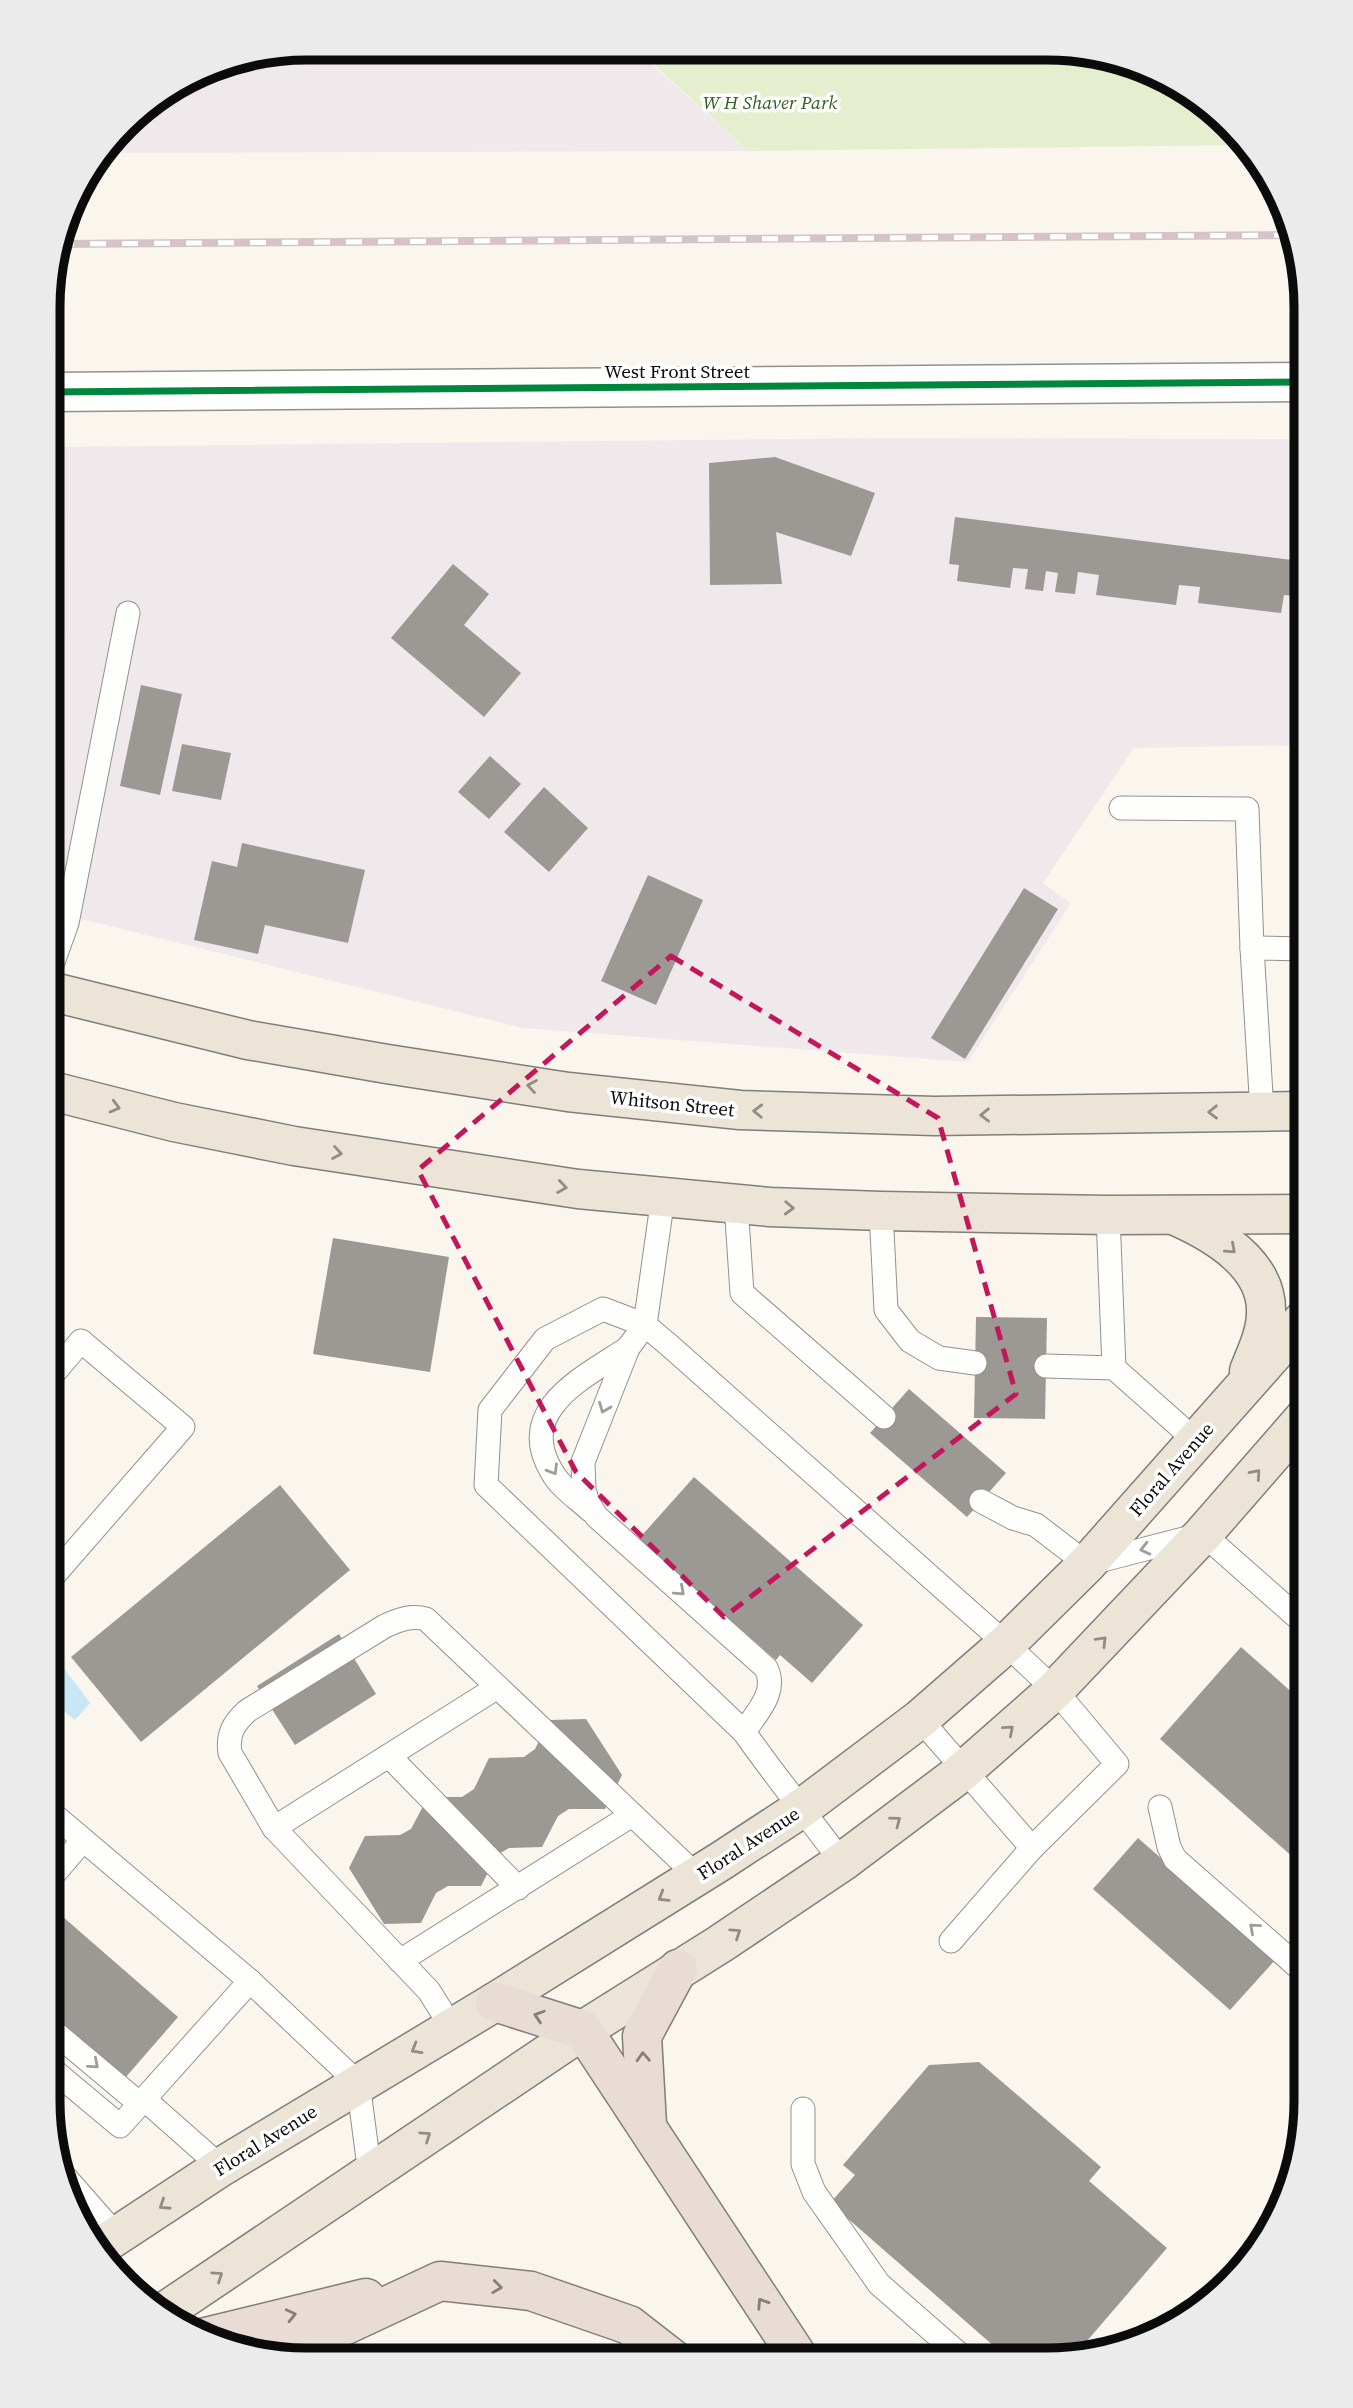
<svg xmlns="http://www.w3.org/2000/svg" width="1353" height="2408" font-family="'Source Serif 4',serif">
	<rect width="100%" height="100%" fill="#faf6ee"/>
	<g fill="#f0e9ec">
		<polygon points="306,47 635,49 748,151 103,153 135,112 208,67"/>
		<polygon points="889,438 1306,439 1306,745 1134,748 1043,883 1071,903 968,1062 523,1028 49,911 49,447"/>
	</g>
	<polygon fill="#e5eece" points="637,49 1097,52 1161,74 1217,111 1247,145 748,151"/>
	<polygon fill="#c6e7f3" points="54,1655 90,1703 75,1720 48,1698 48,1661"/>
	<g fill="#9c9894">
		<polygon points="775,457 875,493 851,556 776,532 782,584 710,585 709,463"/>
		<polygon points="955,517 1300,561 1295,596 1284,595 1281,613 1198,603 1200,587 1179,585 1176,605 1096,595 1099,575 1078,572 1075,594 1055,592 1058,573 1046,571 1043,591 1025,589 1028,569 1013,568 1010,588 957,581 959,565 949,564"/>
		<polygon points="453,564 489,594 464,625 521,673 484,717 391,638"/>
		<polygon points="141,685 182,694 160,795 120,786"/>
		<polygon points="182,744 231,753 221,800 172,791"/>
		<polygon points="490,756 521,784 489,819 458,792"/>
		<polygon points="544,787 588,828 549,872 504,832"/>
		<polygon points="242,843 365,870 348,943 265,925 258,954 194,940 212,861 237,867"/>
		<polygon points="648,875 703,900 656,1005 601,981"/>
		<polygon points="1024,888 1058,909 965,1059 931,1038"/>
		<polygon points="333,1238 449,1257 430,1372 313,1354"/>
		<polygon points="976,1317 1047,1318 1045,1419 974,1418"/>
		<polygon points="909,1389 1006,1473 967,1517 870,1433"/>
		<polygon points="694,1477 863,1625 812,1683 780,1655 776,1660 739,1628 737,1631 636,1542"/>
		<polygon points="280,1485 350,1570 141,1742 71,1657"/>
		<polygon points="339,1634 376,1694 295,1745 257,1686"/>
		<polygon points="1241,1647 1305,1704 1305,1868 1160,1739"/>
		<polygon points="586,1719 622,1775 605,1809 569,1809 558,1816 542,1847 509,1848 497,1855 481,1886 448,1886 436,1893 421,1923 384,1924 349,1868 365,1836 400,1835 411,1829 428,1797 462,1797 474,1789 489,1758 524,1757 535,1749 550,1720"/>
		<polygon points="1138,1838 1276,1959 1230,2010 1093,1889"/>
		<polygon points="47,1903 178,2017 112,2093 47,2037"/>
		<polygon points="979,2062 1101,2167 1089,2181 1167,2248 1074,2356 1047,2361 1011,2361 830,2203 855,2175 843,2165 929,2065"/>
	</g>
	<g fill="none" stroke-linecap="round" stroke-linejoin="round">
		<defs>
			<g id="service">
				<polyline points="1121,808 1247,809 1252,948"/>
				<polyline points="49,973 67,923 128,613"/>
				<polyline points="1262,1111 1252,948 1306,949"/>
				<path d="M663,1197L645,1325L628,1348L583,1462L584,1490L588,1503L597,1517L766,1668C778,1692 757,1712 744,1732"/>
				<polyline points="736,1204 742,1293 884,1417"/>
				<polyline points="881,1211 886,1310 910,1341 939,1358 975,1363"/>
				<polyline points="1108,1215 1114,1368"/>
				<polyline points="1046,1366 1114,1368 1195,1440"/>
				<polyline points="981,1501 1013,1518 1036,1525 1087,1564 1203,1534 1305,1624"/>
				<path d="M590,1510C577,1498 560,1487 552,1472C514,1409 585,1377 628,1348"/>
				<polyline points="48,1582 183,1427 81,1341 48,1380"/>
				<polyline points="920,1719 1032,1848"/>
				<polyline points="389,1756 518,1888"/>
				<polyline points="1160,1807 1169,1847 1175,1859 1305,1973"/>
				<polyline points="48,1810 250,1981 358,2083 370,2174"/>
				<polyline points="274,1828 496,1688"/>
				<path d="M842,1862C809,1818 775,1776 744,1732L486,1485L490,1410L545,1339L603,1309L645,1325L670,1346L1006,1644L1055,1690L1117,1764L1032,1848L951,1941"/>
				<polyline points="48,1881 83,1840"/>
				<polyline points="400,1961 632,1815"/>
				<polyline points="47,2026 140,2104"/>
				<path d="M452,2028L429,1991L274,1828L230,1753C227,1734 234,1723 247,1711L385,1626C398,1620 411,1615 426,1619L697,1876"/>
				<polyline points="47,2065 120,2126 250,1981"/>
				<polyline points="144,2099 221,2167"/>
				<polyline points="803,2109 803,2164 814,2192 879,2284 967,2361"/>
				<polyline points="59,2170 117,2236"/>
			</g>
			<polyline id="minor" points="49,392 1306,382"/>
			<g id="primary">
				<polyline points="49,991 248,1040 387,1064 568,1092 740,1110 934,1116 1305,1111"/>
				<polyline points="48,1090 174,1122 294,1146 578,1189 770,1207 881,1211 1108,1215 1305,1214"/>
				<path d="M1178,1217C1216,1234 1268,1265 1266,1313C1266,1333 1256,1353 1249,1371"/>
				<polyline points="95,2250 221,2167 495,2002 721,1861 802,1808 920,1719 1006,1644 1087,1564 1305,1318"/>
				<polyline points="161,2314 583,2030 720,1944 842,1862 963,1771 1055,1690 1203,1534 1305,1417"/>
			</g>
			<g id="motorway">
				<polyline points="495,2002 583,2030 800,2360"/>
				<polyline points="647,2125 642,2036 678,1969"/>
				<polyline points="202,2338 366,2298"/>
				<polyline points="275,2358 440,2281 531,2291 629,2325 674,2360"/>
			</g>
		</defs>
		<use href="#service" stroke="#93918d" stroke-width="25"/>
		<use href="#minor" stroke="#93918d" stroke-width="41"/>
		<use href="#primary" stroke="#807e7a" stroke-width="41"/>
		<use href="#motorway" stroke="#807e7a" stroke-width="41"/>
		<use href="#service" stroke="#fefefc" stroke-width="23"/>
		<use href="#minor" stroke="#fefefc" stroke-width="38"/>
		<use href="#primary" stroke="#ebe4d7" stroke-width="38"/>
		<use href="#motorway" stroke="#e8dcd4" stroke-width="38"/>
		<defs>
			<polyline id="rail" points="58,244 1294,235"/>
		</defs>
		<use href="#rail" stroke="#d5c4c5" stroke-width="8"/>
		<use href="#rail" stroke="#fff" stroke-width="5" stroke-dasharray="16" stroke-linecap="butt"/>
		<defs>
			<polyline id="cycleway" points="49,392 1306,382"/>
		</defs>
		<use href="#cycleway" stroke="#fff" stroke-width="11"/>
		<use href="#cycleway" stroke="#00873e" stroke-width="7"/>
	</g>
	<defs><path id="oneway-chevron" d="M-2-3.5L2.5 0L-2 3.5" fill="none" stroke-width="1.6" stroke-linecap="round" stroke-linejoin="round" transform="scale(1.75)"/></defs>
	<g stroke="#918d85">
		<use href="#oneway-chevron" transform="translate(532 1086) rotate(-171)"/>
		<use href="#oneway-chevron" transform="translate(115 1107) rotate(15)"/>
		<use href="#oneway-chevron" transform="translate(758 1111) rotate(-178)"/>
		<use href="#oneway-chevron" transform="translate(1213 1112) rotate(179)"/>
		<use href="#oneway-chevron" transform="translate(985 1115) rotate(179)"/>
		<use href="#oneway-chevron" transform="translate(337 1153) rotate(9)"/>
		<use href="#oneway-chevron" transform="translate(562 1187) rotate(8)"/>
		<use href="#oneway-chevron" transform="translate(789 1208) rotate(2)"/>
		<use href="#oneway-chevron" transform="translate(1231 1249) rotate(42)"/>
		<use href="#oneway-chevron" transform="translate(1256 1474) rotate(-49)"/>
		<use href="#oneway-chevron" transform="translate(1102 1641) rotate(-46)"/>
		<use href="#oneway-chevron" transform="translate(1009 1730) rotate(-41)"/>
		<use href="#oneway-chevron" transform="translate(896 1821) rotate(-37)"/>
		<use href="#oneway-chevron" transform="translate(663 1897) rotate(148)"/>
		<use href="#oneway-chevron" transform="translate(736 1933) rotate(-34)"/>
		<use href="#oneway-chevron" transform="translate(416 2049) rotate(150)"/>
		<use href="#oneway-chevron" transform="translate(426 2136) rotate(-34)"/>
		<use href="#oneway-chevron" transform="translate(164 2205) rotate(147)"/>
		<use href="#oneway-chevron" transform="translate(218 2276) rotate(-34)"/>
	</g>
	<g stroke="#9d9d9c">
		<use href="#oneway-chevron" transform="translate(604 1408) rotate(112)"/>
		<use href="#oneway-chevron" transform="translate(553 1470) rotate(59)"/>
		<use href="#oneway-chevron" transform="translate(1145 1549) rotate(166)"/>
		<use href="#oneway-chevron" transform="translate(680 1591) rotate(42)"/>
		<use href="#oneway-chevron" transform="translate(1254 1928) rotate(-139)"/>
		<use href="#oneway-chevron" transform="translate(94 2064) rotate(41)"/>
	</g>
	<g stroke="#857e7a">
		<use href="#oneway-chevron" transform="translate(539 2016) rotate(-162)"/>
		<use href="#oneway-chevron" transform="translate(643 2057) rotate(-93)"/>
		<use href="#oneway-chevron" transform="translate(497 2287) rotate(7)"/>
		<use href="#oneway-chevron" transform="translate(762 2303) rotate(-123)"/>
		<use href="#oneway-chevron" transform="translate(291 2315) rotate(-13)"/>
	</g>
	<path fill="none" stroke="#c2185b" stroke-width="5" stroke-dasharray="14 9" stroke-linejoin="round" d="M671,956L938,1118L1016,1394L724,1617L576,1472L418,1170Z"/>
	<g text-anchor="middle" stroke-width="7" stroke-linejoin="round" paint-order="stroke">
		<g font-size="19" font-style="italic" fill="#31601d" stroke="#fff">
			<text x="770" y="109">W H Shaver Park</text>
		</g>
		<g font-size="19" fill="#0b0b0b" stroke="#fff">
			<text x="677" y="378">West Front Street</text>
			<text transform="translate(672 1103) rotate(6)" y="7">Whitson Street</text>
			<text transform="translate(1171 1469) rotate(-49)" y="7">Floral Avenue</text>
			<text transform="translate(748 1843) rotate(-33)" y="7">Floral Avenue</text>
			<text transform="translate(265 2140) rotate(-32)" y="7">Floral Avenue</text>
		</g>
	</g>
	<path d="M0 0H1353V2408H0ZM307 60H1047A247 247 0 0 1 1294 307V2101A247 247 0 0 1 1047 2348H307A247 247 0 0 1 60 2101V307A247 247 0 0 1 307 60Z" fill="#ebebeb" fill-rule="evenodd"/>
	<path fill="none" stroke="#0b0b0b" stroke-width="9" d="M307 60H1047A247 247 0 0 1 1294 307V2101A247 247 0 0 1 1047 2348H307A247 247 0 0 1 60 2101V307A247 247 0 0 1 307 60Z"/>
</svg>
